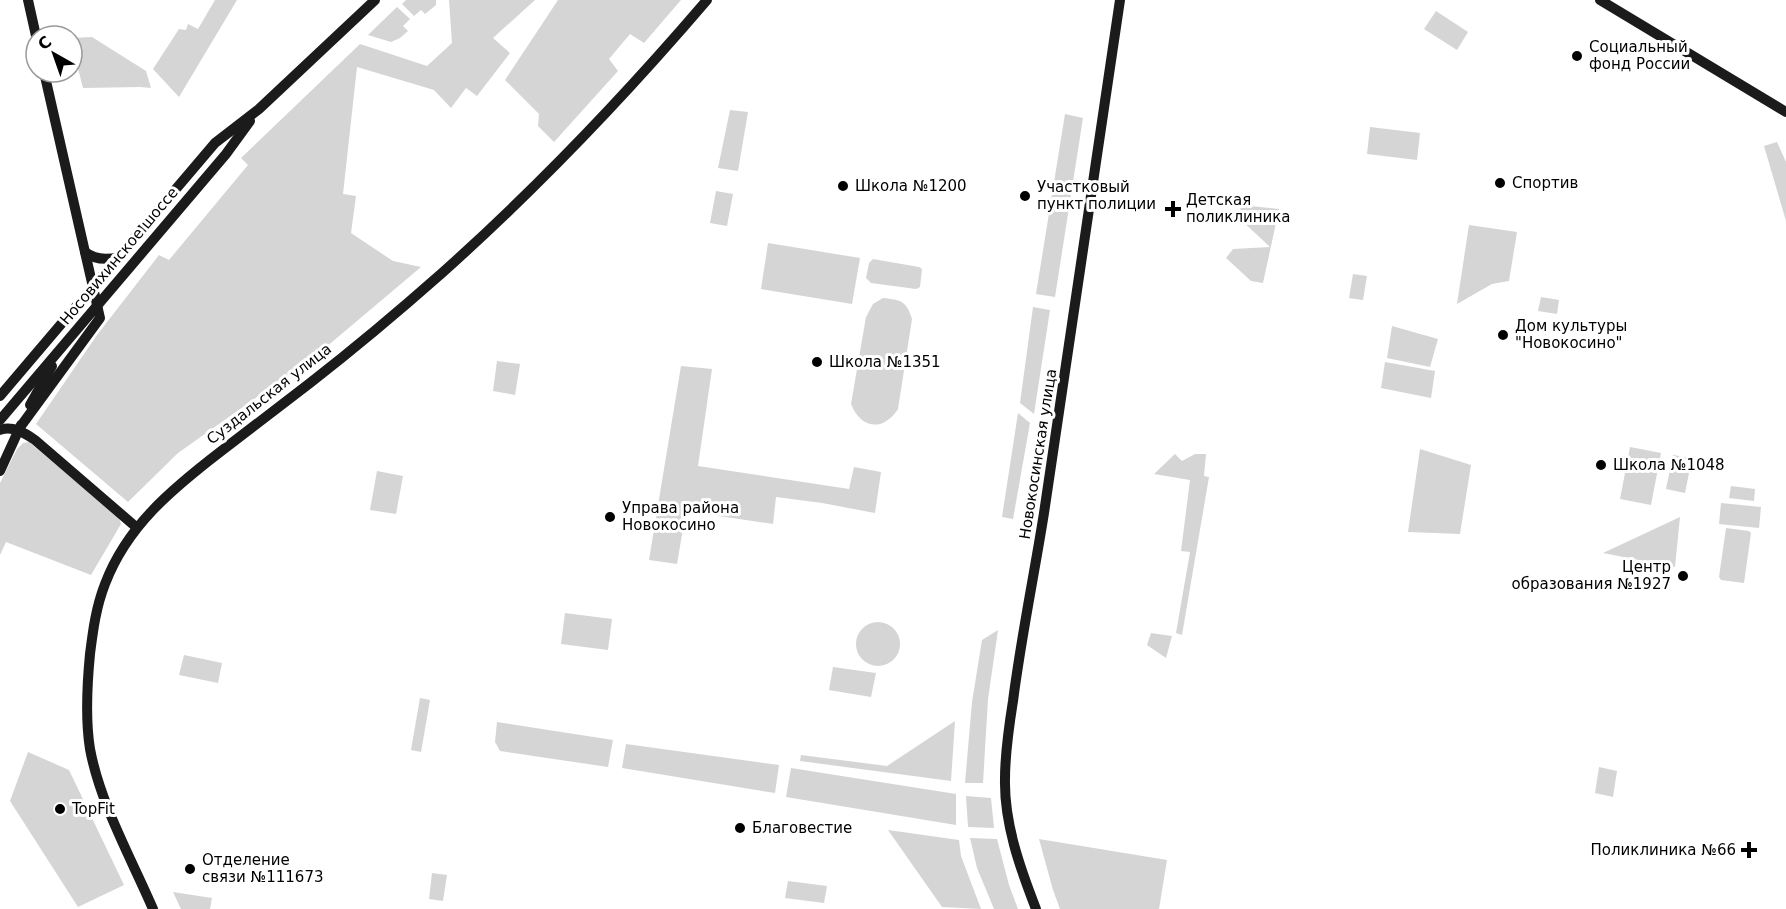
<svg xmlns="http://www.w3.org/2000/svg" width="1786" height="909" font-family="'DejaVu Sans',sans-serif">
	<rect width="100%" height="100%" fill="#fff"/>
	<g fill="#d5d5d5">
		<polygon points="215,0 237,0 179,97 153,69 179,29 186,30 188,24 198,29"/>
		<polygon points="406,0 436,0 436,5 425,14 421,10 414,16 402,4"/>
		<polygon points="449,0 535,0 493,38 510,53 477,96 466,88 451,108 434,90 357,67 343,194 356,196 351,233 393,261 421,267 319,353 178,453 128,502 36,424 97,335 159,255 169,260 248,165 241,158 360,44 427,66 452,43"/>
		<polygon points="558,0 681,0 644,43 630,34 609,59 618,71 554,142 538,126 539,114 505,80"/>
		<polygon points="397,7 410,19 403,26 408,31 400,38 391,42 368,35"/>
		<polygon points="1436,11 1468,32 1457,50 1424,29"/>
		<polygon points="92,37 146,71 151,88 140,87 83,88 72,45 72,38"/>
		<polygon points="730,110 748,112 738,171 718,168"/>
		<polygon points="1065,114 1083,118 1055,297 1036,294"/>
		<polygon points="1370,127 1420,133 1417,160 1367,154"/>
		<polygon points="1777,142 1786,162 1786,221 1764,146"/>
		<polygon points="716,191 733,194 727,226 710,223"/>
		<polygon points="1241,205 1279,209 1263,283 1251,281 1226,258 1233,249 1270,247 1239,218"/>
		<polygon points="1469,225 1517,232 1509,281 1492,284 1457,304"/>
		<polygon points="768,243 860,258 852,304 761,289"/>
		<polygon points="873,259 919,267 922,269 920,287 916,289 871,283 866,278 869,263"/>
		<polygon points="1353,274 1367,276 1363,300 1349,298"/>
		<polygon points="1541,297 1559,300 1557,314 1538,311"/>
		<path d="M883,298C902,300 906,301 912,319L898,409C883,432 861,429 851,404L866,317L873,304Z"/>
		<polygon points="1033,307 1050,310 1034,414 1020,403"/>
		<polygon points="1392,326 1438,339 1430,367 1387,358"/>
		<polygon points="497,361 520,364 515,395 493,391"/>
		<polygon points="1385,362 1435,371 1431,398 1381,388"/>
		<polygon points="681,366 712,369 698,466 849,489 854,467 881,472 875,513 822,503 776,497 773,524 686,511 677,564 649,560"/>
		<polygon points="1018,413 1030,423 1013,519 1002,517"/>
		<polygon points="29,442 119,518 121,524 91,575 6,542 0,555 0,483 17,449 23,443"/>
		<polygon points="1630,447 1661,453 1651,505 1620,499"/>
		<polygon points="1420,449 1471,465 1460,534 1408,532"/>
		<polygon points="1175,454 1182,461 1195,454 1206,454 1204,476 1209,477 1182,635 1176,633 1190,552 1181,551 1190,480 1154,474"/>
		<polygon points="1673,455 1692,458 1685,493 1666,489"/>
		<polygon points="377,471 403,476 396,514 370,510"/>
		<polygon points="1731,486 1755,489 1754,501 1729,498"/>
		<polygon points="1721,503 1761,507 1759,528 1719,524"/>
		<polygon points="1680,517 1675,567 1603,553"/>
		<polygon points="1726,528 1749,531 1751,533 1744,583 1721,580 1719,577"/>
		<polygon points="565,613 612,619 608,650 561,644"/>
		<circle cx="878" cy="644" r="22"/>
		<polygon points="998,630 988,699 983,783 965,783 972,702 982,640"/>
		<polygon points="1151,633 1172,636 1166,658 1147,645"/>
		<polygon points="184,655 222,663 218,683 179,675"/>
		<polygon points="833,667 876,673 871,697 829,690"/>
		<polygon points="420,698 430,700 421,752 411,750"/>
		<polygon points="955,721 951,781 800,761 801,755 887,766"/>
		<polygon points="497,722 613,740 608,767 500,751 495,742"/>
		<polygon points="626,744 779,765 775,793 622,768"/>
		<polygon points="28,752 69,770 124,885 78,907 10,801"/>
		<polygon points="1599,767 1617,771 1613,797 1595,793"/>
		<polygon points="791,768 956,794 956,825 786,797"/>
		<polygon points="966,796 991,798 994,828 968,827"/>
		<polygon points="888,830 959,840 961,856 981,909 942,907"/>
		<polygon points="970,838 997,839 1009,885 1018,909 994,909 977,868"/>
		<polygon points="1039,839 1167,860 1159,909 1060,909 1053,890"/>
		<polygon points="432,873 447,875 443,901 429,899"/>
		<polygon points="788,881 827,886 824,903 785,898"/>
		<polygon points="173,892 212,898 210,909 181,909"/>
	</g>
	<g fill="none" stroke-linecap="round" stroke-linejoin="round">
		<g stroke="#1b1b1b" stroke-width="10">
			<polyline points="28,0 36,36"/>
			<polyline points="1600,0 1786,112"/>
			<path d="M85,252C95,260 107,260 119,257"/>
			<polyline points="0,396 215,143 259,109 375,0"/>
			<polyline points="30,405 52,366"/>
			<polyline points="0,420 226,154 250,121"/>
			<path d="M0,430C12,425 25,433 35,440L136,527"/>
			<polyline points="18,430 100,318 44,72"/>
			<polyline points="0,471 21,425"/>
			<path d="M153,909C131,858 100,803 90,749C85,718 87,685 90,654C93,630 96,607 105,584C127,526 172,489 220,452C250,429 280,406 310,383C355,348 399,311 442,273C537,188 624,97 707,0"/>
			<path d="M1036,909C1020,868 1004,823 1005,779C1005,753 1009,726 1013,701C1021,638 1034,576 1044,513C1070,342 1094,171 1120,0"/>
		</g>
	</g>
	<g fill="#000" stroke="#fff" stroke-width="2">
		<circle cx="1577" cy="56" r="6"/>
		<circle cx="1500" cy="183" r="6"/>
		<circle cx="843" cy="186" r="6"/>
		<circle cx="1025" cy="196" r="6"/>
		<path d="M1170 200h6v6h6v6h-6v6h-6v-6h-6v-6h6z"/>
		<circle cx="1503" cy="335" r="6"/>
		<circle cx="817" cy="362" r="6"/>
		<circle cx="1601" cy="465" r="6"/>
		<circle cx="610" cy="517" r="6"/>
		<circle cx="1683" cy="576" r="6"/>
		<circle cx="60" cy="809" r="6"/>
		<circle cx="740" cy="828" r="6"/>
		<path d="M1746 841h6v6h6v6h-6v6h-6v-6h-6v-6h6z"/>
		<circle cx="190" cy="869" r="6"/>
	</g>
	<g text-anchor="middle" stroke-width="6" stroke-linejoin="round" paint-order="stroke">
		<g font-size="15" fill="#000" stroke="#fff" text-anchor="start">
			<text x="1589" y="52">Социальный<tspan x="1589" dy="17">фонд России</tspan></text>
			<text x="1512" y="188">Спортив</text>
			<text x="855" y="191">Школа №1200</text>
			<text x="1037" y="192">Участковый<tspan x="1037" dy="17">пункт полиции</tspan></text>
			<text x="1186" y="205">Детская<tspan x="1186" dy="17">поликлиника</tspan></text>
			<text x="1515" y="331">Дом культуры<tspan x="1515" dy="17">"Новокосино"</tspan></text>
			<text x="829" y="367">Школа №1351</text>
			<text x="1613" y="470">Школа №1048</text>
			<text x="622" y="513">Управа района<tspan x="622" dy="17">Новокосино</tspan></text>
			<text x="1671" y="572" text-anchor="end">Центр<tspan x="1671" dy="17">образования №1927</tspan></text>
			<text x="72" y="814">TopFit</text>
			<text x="752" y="833">Благовестие</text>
			<text x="1736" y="855" text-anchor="end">Поликлиника №66</text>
			<text x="202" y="865">Отделение<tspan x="202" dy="17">связи №111673</tspan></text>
		</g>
		<g font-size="15" fill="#000" stroke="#fff">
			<text transform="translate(119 256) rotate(-50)" y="5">Носовихинское шоссе</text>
			<text transform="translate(269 394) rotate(-38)" y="5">Суздальская улица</text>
			<text transform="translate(1038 454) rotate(-81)" y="5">Новокосинская улица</text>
		</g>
	</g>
	<g transform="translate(54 54) rotate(320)"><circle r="28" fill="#ffffff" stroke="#999999" stroke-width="1.5"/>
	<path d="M0-4.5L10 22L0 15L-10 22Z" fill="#000000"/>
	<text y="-9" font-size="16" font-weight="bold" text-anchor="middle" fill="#000000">С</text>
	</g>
</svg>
